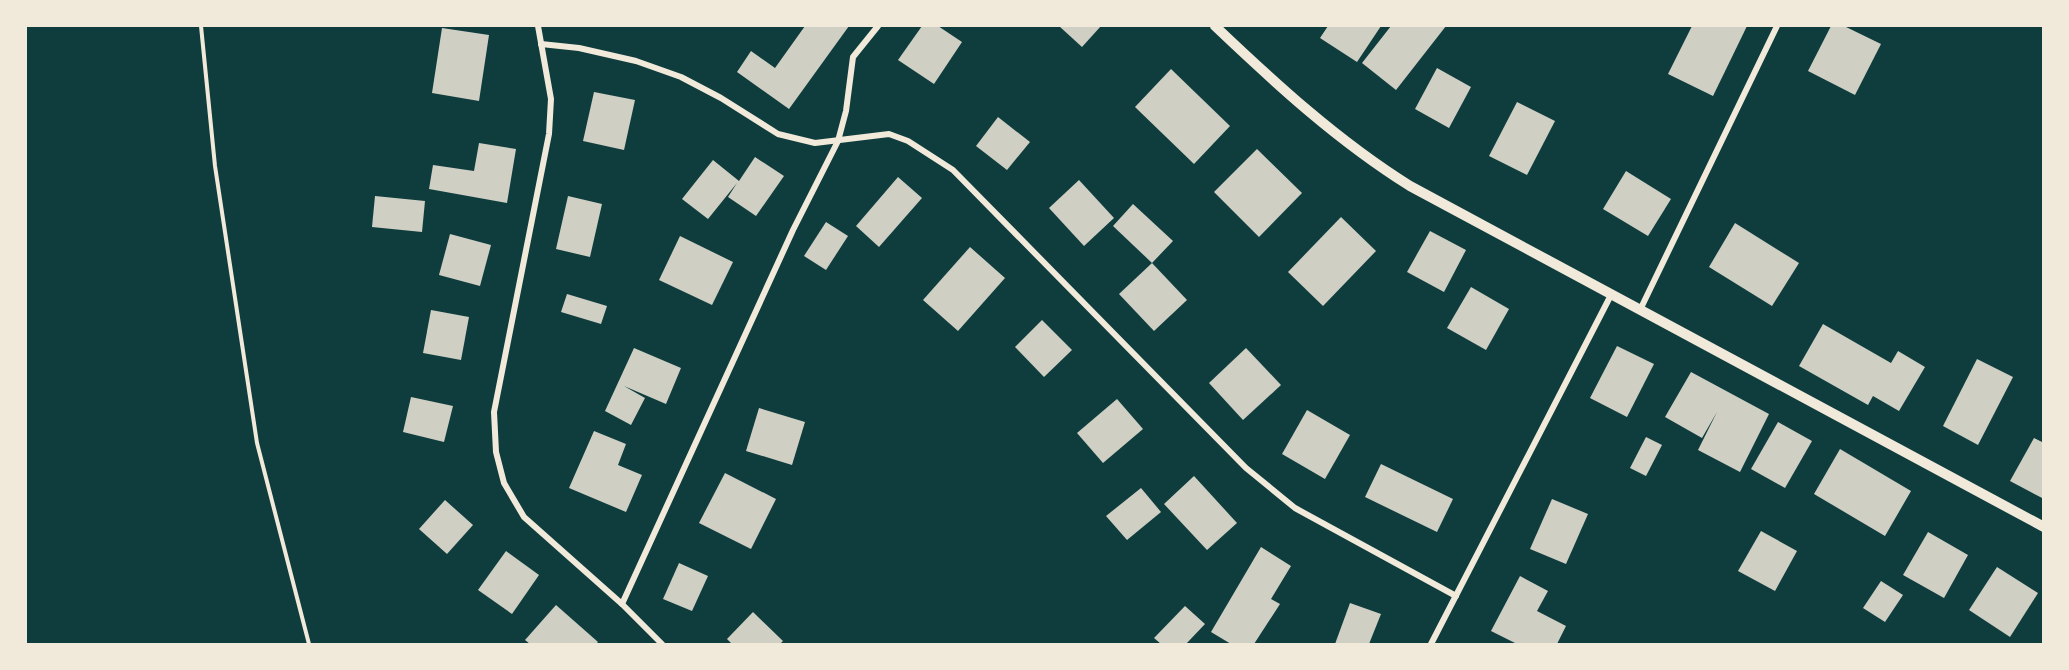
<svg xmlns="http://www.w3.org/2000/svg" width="2069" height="670" font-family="Arial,sans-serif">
	<rect width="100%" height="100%" fill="#0f3d3e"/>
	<g fill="#cfcfc3">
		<polygon points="805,26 849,26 789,109 737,72 751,51 775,68"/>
		<polygon points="922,26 938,26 962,42 934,84 898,60"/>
		<polygon points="1059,26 1101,26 1082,47"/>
		<polygon points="1328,26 1381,26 1357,62 1320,38"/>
		<polygon points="1391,26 1446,26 1396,90 1362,63"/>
		<polygon points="1692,26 1747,26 1713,96 1668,74"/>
		<polygon points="1831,26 1844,26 1881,44 1855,95 1808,71"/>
		<polygon points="442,28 489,35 479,101 432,93"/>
		<polygon points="1437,68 1471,87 1449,128 1415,109"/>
		<polygon points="1171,69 1230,126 1194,164 1135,107"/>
		<polygon points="594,92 635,100 624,150 583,141"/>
		<polygon points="1517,102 1555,121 1527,175 1489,156"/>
		<polygon points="998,117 1030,142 1007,170 976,146"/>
		<polygon points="479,143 516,149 507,203 429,189 433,165 474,171"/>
		<polygon points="1257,149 1302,193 1259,237 1214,192"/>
		<polygon points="755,157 784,176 756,216 728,197 737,183 708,219 682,199 713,160 739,181"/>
		<polygon points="1626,171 1671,199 1648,236 1603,209"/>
		<polygon points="898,177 922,198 879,247 856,226"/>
		<polygon points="1079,180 1114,218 1084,246 1049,208"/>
		<polygon points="375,196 425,201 422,232 372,227"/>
		<polygon points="568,196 602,204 590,257 556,249"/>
		<polygon points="1133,204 1173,241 1152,263 1113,226"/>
		<polygon points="1341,217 1376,251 1323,306 1288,272"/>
		<polygon points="826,222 848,236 826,270 804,256"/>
		<polygon points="1735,223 1799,263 1772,306 1709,267"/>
		<polygon points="1430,231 1466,250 1444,292 1407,272"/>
		<polygon points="450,234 491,245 480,286 439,275"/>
		<polygon points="680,236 733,262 712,305 659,280"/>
		<polygon points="970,247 1005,278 958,331 923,300"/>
		<polygon points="1152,263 1187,300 1154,331 1119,294"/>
		<polygon points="1471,287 1509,309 1486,350 1447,328"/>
		<polygon points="567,294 607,306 601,324 561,312"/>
		<polygon points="431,310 469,317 461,360 423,353"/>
		<polygon points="1042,320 1072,350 1044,377 1015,347"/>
		<polygon points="1823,324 1891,363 1898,351 1925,367 1899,411 1873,396 1868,405 1799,366"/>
		<polygon points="1617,346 1654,364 1627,417 1590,398"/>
		<polygon points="634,348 681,368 666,404 624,386 645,398 631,425 605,411"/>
		<polygon points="1246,348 1281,385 1243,420 1209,383"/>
		<polygon points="1977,359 2013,377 1978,445 1943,426"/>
		<polygon points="1691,372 1769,414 1740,472 1698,450 1717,412 1702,438 1665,417"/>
		<polygon points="411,397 453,406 444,442 403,432"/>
		<polygon points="1117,399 1143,429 1103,463 1077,433"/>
		<polygon points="759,408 805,422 792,465 746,451"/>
		<polygon points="1307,410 1350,435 1325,479 1282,454"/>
		<polygon points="1778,422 1812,441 1785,488 1751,469"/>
		<polygon points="594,431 626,444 618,465 642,475 626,512 569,488"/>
		<polygon points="1646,437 1662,445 1646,476 1630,468"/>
		<polygon points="2034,438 2044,443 2044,499 2010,481"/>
		<polygon points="1840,449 1911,491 1885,536 1814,494"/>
		<polygon points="1381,464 1453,499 1437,532 1365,497"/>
		<polygon points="725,473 776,499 751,549 699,523"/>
		<polygon points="1194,476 1237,523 1207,550 1164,504"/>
		<polygon points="1141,488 1161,512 1127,540 1106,516"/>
		<polygon points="1552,499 1588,514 1566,564 1530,549"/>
		<polygon points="445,500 473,525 447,554 419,529"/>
		<polygon points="1761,531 1797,551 1775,591 1738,571"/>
		<polygon points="1928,532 1968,555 1944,598 1903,575"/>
		<polygon points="1261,547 1291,566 1271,599 1280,604 1254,644 1231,644 1211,632"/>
		<polygon points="506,551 539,575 512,614 478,590"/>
		<polygon points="679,563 708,576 692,611 663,599"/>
		<polygon points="1997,567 2038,593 2010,637 1969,610"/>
		<polygon points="1520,576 1548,591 1537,611 1566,626 1557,644 1517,644 1491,631"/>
		<polygon points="1881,581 1903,595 1885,622 1863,608"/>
		<polygon points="1350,603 1381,614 1369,644 1335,644"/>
		<polygon points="556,605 598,642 596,644 530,644 525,640"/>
		<polygon points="1185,606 1205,624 1186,644 1161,644 1154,638"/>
		<polygon points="753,612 783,641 780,644 732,644 727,639"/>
	</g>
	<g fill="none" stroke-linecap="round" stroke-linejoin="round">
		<polyline stroke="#f1e9da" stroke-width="4" points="201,26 215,166 257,443 309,644"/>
		<g stroke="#f1e9da" stroke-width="6">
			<polyline points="538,26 551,99 549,134 494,412 496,452 504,483 524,517 622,604 662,644"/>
			<polyline points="541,44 579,48 636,61 681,77 721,98 778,134 815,143 889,134 908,141 953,170 1246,468 1295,508 1456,596"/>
			<polyline points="1640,310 1777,26"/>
			<polyline points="622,604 793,230 838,141 846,111 853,57 878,26"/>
			<polyline points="1431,644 1611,295"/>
		</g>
		<path stroke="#f1e9da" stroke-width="10" d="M1215,26C1276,84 1338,141 1410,186L2044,527"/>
	</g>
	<rect width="2069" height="670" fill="none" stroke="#f1e9da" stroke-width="54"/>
</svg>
